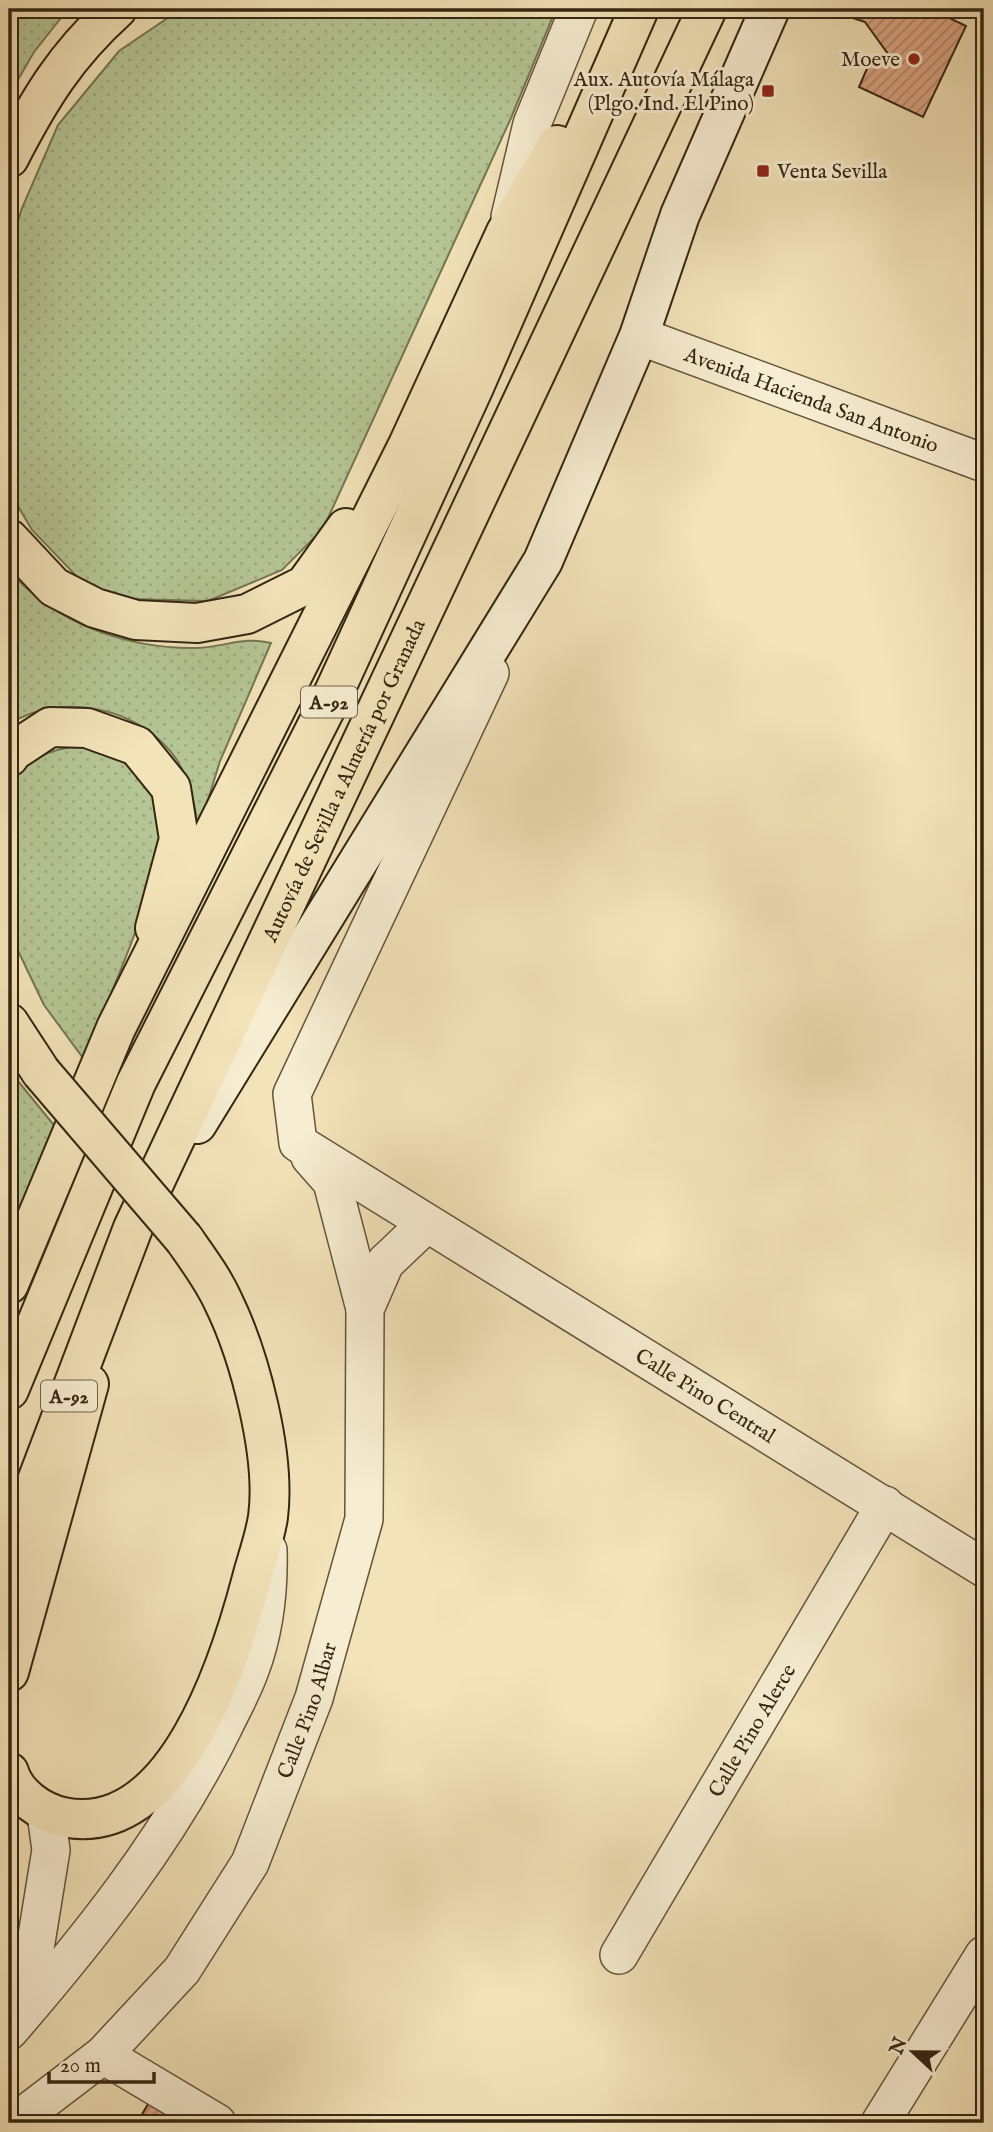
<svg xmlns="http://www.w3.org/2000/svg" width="993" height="2132" font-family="'IM FELL English',serif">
	<defs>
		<pattern id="grass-dots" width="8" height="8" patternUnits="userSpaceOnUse" patternTransform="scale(1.75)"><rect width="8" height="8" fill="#b5c594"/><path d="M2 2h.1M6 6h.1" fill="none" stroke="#9ca97f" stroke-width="1.8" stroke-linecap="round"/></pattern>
		<pattern id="building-hatch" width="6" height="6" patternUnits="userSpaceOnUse" patternTransform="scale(1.75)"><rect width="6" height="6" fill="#dda685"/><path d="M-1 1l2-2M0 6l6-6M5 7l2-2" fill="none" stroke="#b4876b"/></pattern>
	</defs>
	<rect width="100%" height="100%" fill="#f3e3b9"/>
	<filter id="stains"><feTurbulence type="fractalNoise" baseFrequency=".00286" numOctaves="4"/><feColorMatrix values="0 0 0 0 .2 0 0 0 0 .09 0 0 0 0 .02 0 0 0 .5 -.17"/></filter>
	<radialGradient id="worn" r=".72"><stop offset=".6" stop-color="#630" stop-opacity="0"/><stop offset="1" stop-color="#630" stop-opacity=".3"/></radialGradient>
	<g fill="url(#grass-dots)" stroke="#747652" stroke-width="2">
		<polygon points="9,9 68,9 34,52 9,95"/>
		<polygon points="181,9 556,9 511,118 323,529 282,570 208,601 129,599 84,584 32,530 9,491 9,251 22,208 58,125 119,51"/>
		<path d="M9,570C55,624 128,649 197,648C225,647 244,636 271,643L220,761L198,832C196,808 190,781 177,760C141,707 62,691 9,724Z"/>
		<path d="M82,746C113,756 146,767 157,801C176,858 107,1002 83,1058L44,1005L9,932V782C30,758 50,748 82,746Z"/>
		<polygon points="9,1070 57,1129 9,1236"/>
	</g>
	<g fill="url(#building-hatch)" stroke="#342611" stroke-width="2">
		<polygon points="826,9 931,9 966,26 923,117 859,87 869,64 888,54 865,22"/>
		<polygon points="151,2099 189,2123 137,2123"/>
	</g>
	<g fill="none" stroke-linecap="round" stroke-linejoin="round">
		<defs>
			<g id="street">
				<polyline points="510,217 532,124 579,9"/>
				<path id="s1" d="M639,336L984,463"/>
				<path id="s2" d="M490,673L292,1094L298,1143L984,1568"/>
				<polyline points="310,1157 332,1182 365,1309"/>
				<path id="s3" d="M619,1955L885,1505"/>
				<polyline points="14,2012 32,1967 51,1850 46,1813"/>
				<path d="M9,2031C90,1937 168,1840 223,1728C232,1709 243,1690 250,1670C264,1633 269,1589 268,1550"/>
				<polyline points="103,2055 217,2123"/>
				<path id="s4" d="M14,2123L103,2055L182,1970L250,1863L314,1698L364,1519L365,1309L385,1263L426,1224"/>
				<polyline points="880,2123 984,1955"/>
			</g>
			<polyline id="secondary" points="197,1124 543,561 639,336 680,215 770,9"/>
			<g id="primary">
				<path d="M9,158C40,98 66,55 117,9"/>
				<polyline points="9,757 12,752 50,727 87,728 137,746 171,788 179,839 155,928"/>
				<polyline points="9,1023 41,1072"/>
				<polyline points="9,1672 89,1384"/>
				<path d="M9,1772C16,1795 40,1812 63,1817C175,1841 231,1658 252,1578C257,1559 265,1537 268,1517C276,1456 250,1356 223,1301C213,1279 198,1259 184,1239"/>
			</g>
			<g id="highway">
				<polyline points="9,539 54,587 95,608 136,620 197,623 247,614 305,585 346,528"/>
				<polyline points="9,1284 116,1028 408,445 506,232 557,145"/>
				<polyline points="9,1390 136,1083 335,690 474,387 639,9"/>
				<path id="s5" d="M9,1565L29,1502L133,1228L707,9"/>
			</g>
		</defs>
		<use href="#street" stroke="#64553b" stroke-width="40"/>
		<use href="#secondary" stroke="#342611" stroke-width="42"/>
		<use href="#primary" stroke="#342611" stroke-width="42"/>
		<use href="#highway" stroke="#342611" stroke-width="42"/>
		<use href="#street" stroke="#f7edd2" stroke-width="37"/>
		<use href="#secondary" stroke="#f7edd2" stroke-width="38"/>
		<use href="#primary" stroke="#f3e3b9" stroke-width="38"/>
		<use href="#highway" stroke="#f3e3b9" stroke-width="38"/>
		<defs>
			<polyline id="primary-bridge" points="41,1072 184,1239"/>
		</defs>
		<use href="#primary-bridge" stroke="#342611" stroke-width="42" stroke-linecap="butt"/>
		<use href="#primary-bridge" stroke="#f3e3b9" stroke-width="38"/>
	</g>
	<g fill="#8f2418" stroke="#f7edd2" stroke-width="2.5">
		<circle cx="914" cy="59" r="7"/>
		<rect x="761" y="84" width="14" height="14" rx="3.5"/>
		<rect x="756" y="164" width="14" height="14" rx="3.5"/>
	</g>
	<g text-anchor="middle" stroke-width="6" stroke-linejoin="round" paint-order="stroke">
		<g fill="#f7edd2" stroke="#6e624b" stroke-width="2">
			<rect x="301" y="686.5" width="56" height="31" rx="5"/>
			<rect x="41" y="1380.5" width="56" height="31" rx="5"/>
		</g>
		<g font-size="19" font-weight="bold" fill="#342611">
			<text x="329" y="709">A-92</text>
			<text x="69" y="1403">A-92</text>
		</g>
		<g font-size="21" fill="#342611" stroke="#f7edd2" text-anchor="end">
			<text x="900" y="66">Moeve</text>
			<text x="754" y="86">Aux. Autovía Málaga<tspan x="754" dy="24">(Plgo. Ind. El Pino)</tspan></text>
			<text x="777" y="178" text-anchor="start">Venta Sevilla</text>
		</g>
		<g font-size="21" fill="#342611" stroke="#f7edd2">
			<text dy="7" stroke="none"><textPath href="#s1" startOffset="184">Avenida Hacienda San Antonio</textPath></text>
			<text dy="7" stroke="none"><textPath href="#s5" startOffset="854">Autovía de Sevilla a Almería por Granada</textPath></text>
			<text dy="7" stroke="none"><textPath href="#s2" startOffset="994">Calle Pino Central</textPath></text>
			<text dy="7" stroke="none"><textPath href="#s4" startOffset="518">Calle Pino Albar</textPath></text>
			<text dy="7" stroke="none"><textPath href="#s3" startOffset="261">Calle Pino Alerce</textPath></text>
		</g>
	</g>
	<rect width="993" height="2132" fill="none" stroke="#f3e3b9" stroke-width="35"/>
	<rect x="10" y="10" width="972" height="2111" fill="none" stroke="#342611" stroke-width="3.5"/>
	<rect x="18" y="18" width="958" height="2097" fill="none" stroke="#342611" stroke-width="2"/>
	<g transform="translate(913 2052) rotate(292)" stroke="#f7edd2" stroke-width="5" paint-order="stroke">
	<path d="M0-5L12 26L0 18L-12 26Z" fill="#342611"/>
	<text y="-10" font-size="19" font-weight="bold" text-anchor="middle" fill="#342611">N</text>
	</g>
	<path d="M49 2072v10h105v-10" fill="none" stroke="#342611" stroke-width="3.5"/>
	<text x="60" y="2072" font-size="21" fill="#342611" stroke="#f7edd2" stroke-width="5" paint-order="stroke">20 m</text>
	<rect width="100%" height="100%" filter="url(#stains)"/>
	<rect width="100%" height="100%" fill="url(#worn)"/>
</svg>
